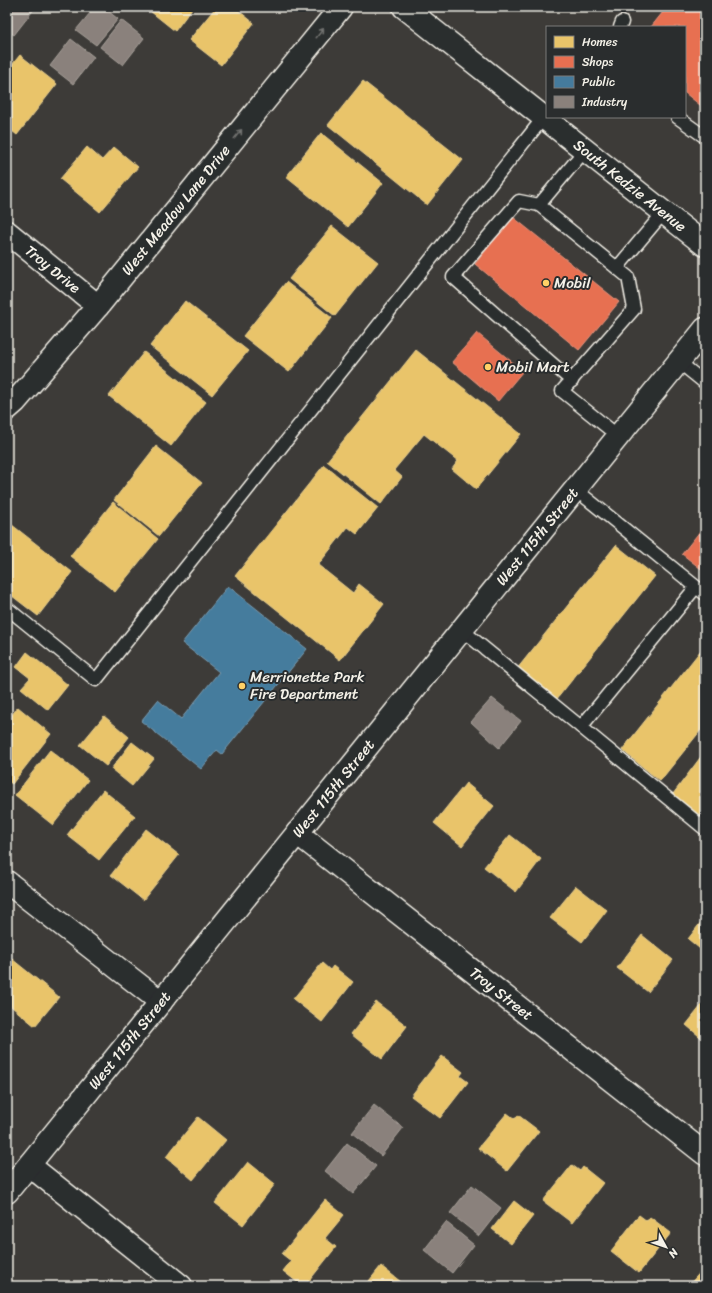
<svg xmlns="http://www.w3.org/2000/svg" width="712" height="1293" font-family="Sriracha,sans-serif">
	<rect width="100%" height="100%" fill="#3d3b38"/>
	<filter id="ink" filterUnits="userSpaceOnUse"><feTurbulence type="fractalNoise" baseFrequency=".025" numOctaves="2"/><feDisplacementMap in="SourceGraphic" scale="8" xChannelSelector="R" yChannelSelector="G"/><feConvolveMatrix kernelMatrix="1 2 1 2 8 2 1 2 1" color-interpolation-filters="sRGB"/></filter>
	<g filter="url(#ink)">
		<g fill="#e9c46a" stroke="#ecd290">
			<polygon points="145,7 193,7 175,31"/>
			<polygon points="216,7 234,7 254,23 221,65 189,40"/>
			<polygon points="20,55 57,84 17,135 7,127 7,71"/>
			<polygon points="363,81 463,160 427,205 328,125"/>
			<polygon points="321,133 383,183 348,227 286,177"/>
			<polygon points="87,147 102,160 114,147 138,167 100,212 60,179"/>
			<polygon points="332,226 378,262 335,316 289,279"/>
			<polygon points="286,282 332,318 289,372 243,336"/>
			<polygon points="185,301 248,351 212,395 150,346"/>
			<polygon points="416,350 521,434 476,489 452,469 458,461 424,434 394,470 402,477 381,504 327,461"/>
			<polygon points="144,352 206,402 171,446 109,396"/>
			<polygon points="156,446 202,483 159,536 114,500"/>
			<polygon points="324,465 378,508 357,534 348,527 318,565 353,593 359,584 384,604 340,660 235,576"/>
			<polygon points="113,502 158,539 115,592 70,556"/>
			<polygon points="7,521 72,572 38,616 7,592"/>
			<polygon points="616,545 655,576 556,700 517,669"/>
			<polygon points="705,645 705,725 660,781 622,750"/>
			<polygon points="27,652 68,685 48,710 21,688 30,678 16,667"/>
			<polygon points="18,707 51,734 12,784 7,780 7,721"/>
			<polygon points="104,716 129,737 106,766 80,745"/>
			<polygon points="132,742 154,759 132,786 111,769"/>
			<polygon points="50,750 88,780 53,825 15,795"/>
			<polygon points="703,754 705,756 705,819 673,794"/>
			<polygon points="466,783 494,806 462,846 434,823"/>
			<polygon points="103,790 135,816 99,860 67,835"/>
			<polygon points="146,829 179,855 143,900 111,875"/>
			<polygon points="510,835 541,859 516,892 484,867"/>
			<polygon points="576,886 607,910 582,942 550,918"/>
			<polygon points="705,917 705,953 688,939"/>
			<polygon points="642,935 673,960 648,992 617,968"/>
			<polygon points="7,955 59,997 35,1026 7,1003"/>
			<polygon points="322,963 330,970 333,966 353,982 322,1022 293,999"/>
			<polygon points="705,1001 705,1041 686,1025"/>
			<polygon points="376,1002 407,1026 382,1059 351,1034"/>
			<polygon points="442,1056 463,1072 460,1076 468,1082 440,1118 411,1096"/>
			<polygon points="507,1113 515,1119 518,1115 539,1131 507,1171 478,1148"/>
			<polygon points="198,1117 226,1140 193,1180 166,1157"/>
			<polygon points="248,1162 275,1184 243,1225 215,1203"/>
			<polygon points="572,1165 580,1171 583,1167 603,1183 572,1223 543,1201"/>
			<polygon points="325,1200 344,1215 325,1238 336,1247 305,1286 302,1286 283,1271 291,1261 282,1254"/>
			<polygon points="514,1201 533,1216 511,1244 492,1229"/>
			<polygon points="639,1215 647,1221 650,1217 671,1233 639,1273 611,1251"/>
			<polygon points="381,1266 406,1286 365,1286"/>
			<polygon points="705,1267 705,1286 688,1286"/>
		</g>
		<g fill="#e76f51" stroke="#eb967e">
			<polygon points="667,7 705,7 705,109 685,93 685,27 651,27"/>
			<polygon points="513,217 619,302 579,350 475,264"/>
			<polygon points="477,333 523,371 498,401 452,362"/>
			<polygon points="705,525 705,572 682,554"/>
		</g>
		<polygon fill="#457b9d" stroke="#7a9eb4" points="228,586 307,649 222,754 217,750 201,769 141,721 158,700 181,719 219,672 182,643"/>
		<g fill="#8a817c" stroke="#aaa39c">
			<polygon points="7,7 35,8 14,35 7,30"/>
			<polygon points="95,7 103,7 118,19 96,45 76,30"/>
			<polygon points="121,20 144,38 123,65 100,47"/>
			<polygon points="71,39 94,57 73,84 50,66"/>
			<polygon points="492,698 521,721 499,748 471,722"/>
			<polygon points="374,1105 403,1128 381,1156 352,1133"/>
			<polygon points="347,1143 376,1166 353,1194 325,1171"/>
			<polygon points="472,1185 501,1208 479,1236 450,1213"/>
			<polygon points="446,1222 474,1245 452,1273 424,1250"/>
		</g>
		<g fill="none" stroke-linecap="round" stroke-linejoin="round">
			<defs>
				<g id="service">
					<polyline points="620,27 622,22"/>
					<polyline points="677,117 705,137"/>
					<polyline points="585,150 539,205 628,277 634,309 562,391 618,436"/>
					<polyline points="539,205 519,201 453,277 572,381"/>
					<polyline points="617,268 664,212"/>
					<polyline points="679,362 705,383"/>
					<polyline points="575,489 705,594"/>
					<polyline points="696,587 581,727 705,829"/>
					<polyline points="7,608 96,680 544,117"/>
					<polyline points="462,630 581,727"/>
				</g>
				<g id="minor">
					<path id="s1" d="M7,232L98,306"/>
					<path id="s2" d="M7,409L15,402L98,306L341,7"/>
					<path id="s3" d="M297,833L705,1154"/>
					<polyline points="7,882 161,1002"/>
					<polyline points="29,1165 181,1286"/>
				</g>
				<g id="tertiary">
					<path id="s4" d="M7,1192L705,329"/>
				</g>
				<g id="secondary">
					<path id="s5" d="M404,7L705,245"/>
				</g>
			</defs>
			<use href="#service" stroke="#f4f1e8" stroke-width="15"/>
			<use href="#minor" stroke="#f4f1e8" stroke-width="25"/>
			<use href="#tertiary" stroke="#f4f1e8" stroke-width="25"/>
			<use href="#secondary" stroke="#f4f1e8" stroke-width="25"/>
			<use href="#service" stroke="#2a2d2e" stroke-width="12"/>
			<use href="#minor" stroke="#2a2d2e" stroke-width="22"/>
			<use href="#tertiary" stroke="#2a2d2e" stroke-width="22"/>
			<use href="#secondary" stroke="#2a2d2e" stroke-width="22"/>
		</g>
		<defs><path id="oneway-shaft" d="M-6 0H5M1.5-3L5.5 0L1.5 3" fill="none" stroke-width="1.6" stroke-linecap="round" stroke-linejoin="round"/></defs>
		<g stroke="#71726f">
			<use href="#oneway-shaft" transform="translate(320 33) rotate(-51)"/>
			<use href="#oneway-shaft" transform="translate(238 134) rotate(-51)"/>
		</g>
	</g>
	<g fill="#ffd166" stroke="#2a2d2e" stroke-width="1.5">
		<circle cx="546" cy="283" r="4"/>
		<circle cx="488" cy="367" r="4"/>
		<circle cx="242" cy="686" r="4"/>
	</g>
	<g text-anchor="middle" stroke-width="4" stroke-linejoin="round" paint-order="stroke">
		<g font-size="15" fill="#f4f1e8" stroke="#2a2d2e">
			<text dy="5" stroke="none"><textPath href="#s5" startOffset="288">South Kedzie Avenue</textPath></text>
			<text dy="5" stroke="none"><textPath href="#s2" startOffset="261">West Meadow Lane Drive</textPath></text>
			<text dy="5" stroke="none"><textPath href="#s1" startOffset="59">Troy Drive</textPath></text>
			<text dy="5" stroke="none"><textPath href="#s4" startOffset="843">West 115th Street</textPath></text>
			<text dy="5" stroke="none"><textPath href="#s4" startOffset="519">West 115th Street</textPath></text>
			<text dy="5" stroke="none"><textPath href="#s3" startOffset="260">Troy Street</textPath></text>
			<text dy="5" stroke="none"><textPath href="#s4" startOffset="195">West 115th Street</textPath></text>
		</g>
		<g font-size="15" fill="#f4f1e8" stroke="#2a2d2e" text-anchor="start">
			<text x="554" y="288">Mobil</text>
			<text x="496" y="372">Mobil Mart</text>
			<text x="250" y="682">Merrionette Park<tspan x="250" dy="17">Fire Department</tspan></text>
		</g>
	</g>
	<rect width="712" height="1293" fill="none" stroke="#2a2d2e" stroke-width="24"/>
	<rect x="12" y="12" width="688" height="1269" fill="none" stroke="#f4f1e8" stroke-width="1.5" filter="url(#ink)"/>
	<rect x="546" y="26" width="140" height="92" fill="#2a2d2e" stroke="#7b7b78"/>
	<rect x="554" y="36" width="20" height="12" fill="#e9c46a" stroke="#7b7b78"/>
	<text x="582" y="46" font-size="12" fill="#f4f1e8">Homes</text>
	<rect x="554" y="56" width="20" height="12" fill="#e76f51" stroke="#7b7b78"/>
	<text x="582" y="66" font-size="12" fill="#f4f1e8">Shops</text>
	<rect x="554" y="76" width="20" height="12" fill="#457b9d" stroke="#7b7b78"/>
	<text x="582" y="86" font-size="12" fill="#f4f1e8">Public</text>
	<rect x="554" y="96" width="20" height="12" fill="#8a817c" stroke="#7b7b78"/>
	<text x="582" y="106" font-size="12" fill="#f4f1e8">Industry</text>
	<g transform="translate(666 1247) rotate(130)" stroke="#2a2d2e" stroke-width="3" paint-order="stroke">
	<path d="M0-3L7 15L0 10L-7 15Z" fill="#f4f1e8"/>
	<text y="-6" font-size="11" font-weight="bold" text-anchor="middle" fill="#f4f1e8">N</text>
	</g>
</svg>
